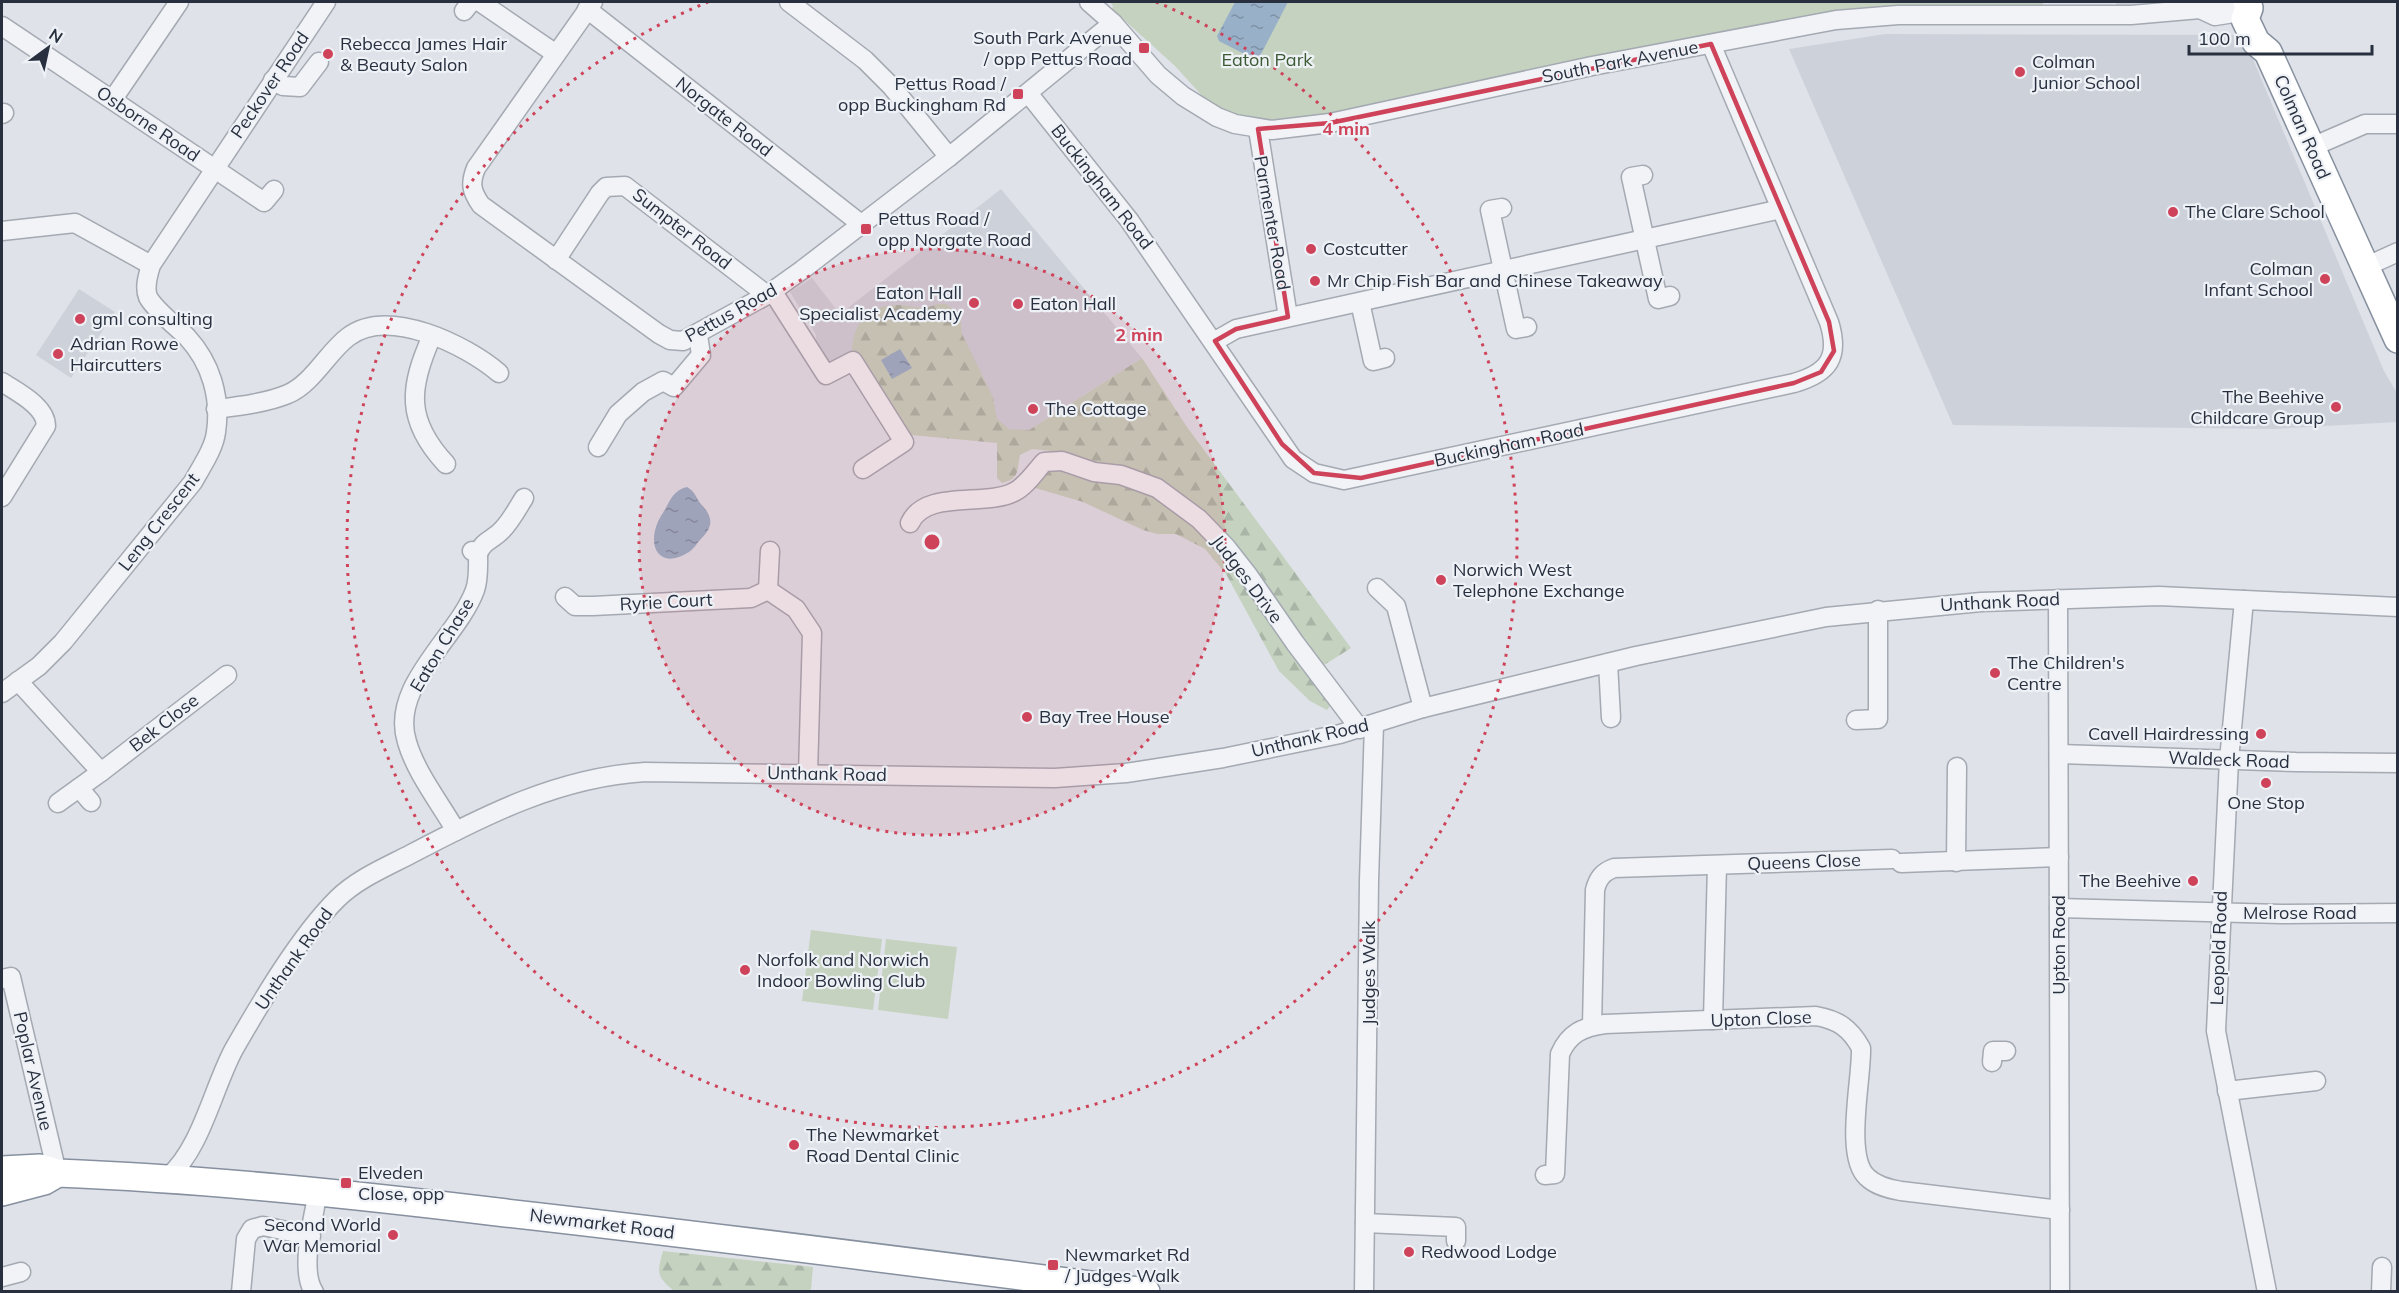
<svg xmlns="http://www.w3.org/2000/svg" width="2399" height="1293" font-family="Mulish,sans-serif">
	<defs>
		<pattern id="forest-firs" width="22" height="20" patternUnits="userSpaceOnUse" patternTransform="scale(1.5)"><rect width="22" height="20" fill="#c5d2c0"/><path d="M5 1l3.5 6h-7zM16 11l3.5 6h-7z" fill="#a9b5a6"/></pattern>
		<pattern id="water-ripples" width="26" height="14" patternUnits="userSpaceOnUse" patternTransform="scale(1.5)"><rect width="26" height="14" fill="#99b1c8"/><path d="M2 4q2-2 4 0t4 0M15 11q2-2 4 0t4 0" fill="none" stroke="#7d90a4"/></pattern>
	</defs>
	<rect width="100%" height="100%" fill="#dfe2e8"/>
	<g fill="#cdd2da">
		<polygon points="2116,2 2176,2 2117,8"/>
		<polygon points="1885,34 2235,35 2247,45 2384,371 2397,393 2397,422 2275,429 1953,425 1789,49"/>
		<polygon points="1001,189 1142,358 1029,430 1015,435 837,360 829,361 821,358 815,346 816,335 790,292 812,278 840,314"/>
		<polygon points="79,289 115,312 71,378 36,355"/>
	</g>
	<g fill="url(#forest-firs)">
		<path d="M937,304H946L960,315L962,334L993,397L997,419L1009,429L1029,430L1142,358L1187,427L1351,648L1321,667L1204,512L1173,487L1128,470L1095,466L1060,452L1032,449L1020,455C1017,470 1020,479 1002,483L997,478V443L911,435L852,351C853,322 869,304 900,305C914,306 923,311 937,304Z"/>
		<path d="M1057,470C1068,474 1080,479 1092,481C1111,485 1133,484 1150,493C1232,538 1271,632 1327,701L1330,706L1327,710L1310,701L1279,671L1226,574L1205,549L1176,534H1157L1143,530L1083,502L1032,487L1045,472Z"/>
		<path d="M663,1251L813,1267L811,1289L810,1292L674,1291C656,1276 657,1273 663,1251Z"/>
	</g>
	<g fill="#c5d2c0">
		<polygon points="1110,2 2043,2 2043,8 1836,11 1657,47 1557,63 1298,121 1254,120 1215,110 1175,66 1112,9 1113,6"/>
		<polygon points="811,930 882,939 873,1010 802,1001"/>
		<polygon points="886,939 957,947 948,1019 878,1010"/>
	</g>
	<g fill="url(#water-ripples)">
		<polygon points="1235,2 1288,2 1259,58 1254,59 1219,41 1217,36"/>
		<polygon points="900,349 912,368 892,379 881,360"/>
		<path d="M687,487C695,491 696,498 701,504C713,517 714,526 701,539C697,543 694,549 689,552C657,572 645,543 661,516C669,504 672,490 687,487Z"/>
	</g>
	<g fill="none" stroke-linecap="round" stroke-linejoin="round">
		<defs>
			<g id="minor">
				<polyline points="480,2 556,54"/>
				<path d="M593,2L476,168C470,183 471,191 481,205L659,334L670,340L683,341L767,295L802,270L949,157L1113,23"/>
				<polyline points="789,2 865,60 892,87 949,157"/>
				<polyline points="1089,2 1113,23 1158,75 1183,96 1217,117 1235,124 1272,130 1330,123 1592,66 1836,20 1898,15 2131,15 2200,9 2221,2"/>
				<polyline points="587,9 861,224"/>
				<polyline points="2200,9 2215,16 2234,13 2238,5 2247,2"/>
				<polyline points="464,11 471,2"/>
				<polyline points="2,26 264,202 274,190"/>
				<polyline points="273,80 283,86 300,87 319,62"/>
				<path d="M1028,93L1129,220L1293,459L1314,473L1344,480L1794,383C1829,373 1840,357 1829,322L1711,44"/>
				<polyline points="113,99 179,2"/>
				<polyline points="2,114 4,113"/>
				<polyline points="1258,129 1288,317"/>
				<polyline points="2312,147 2365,124 2398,124"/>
				<polyline points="1643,175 1631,177 1658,299 1670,296"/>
				<polyline points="1502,208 1490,210 1516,329 1527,327"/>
				<polyline points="2,231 75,223 151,265"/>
				<polyline points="556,260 600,193 606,187 625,186 767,295"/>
				<polyline points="2365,267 2398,252"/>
				<polyline points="773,292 826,375 853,361 904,442 863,469"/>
				<polyline points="1360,302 1373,361 1385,358"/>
				<path d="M432,336C409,387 405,420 446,464"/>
				<polyline points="1215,341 1236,329 1781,209"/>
				<path d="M2,382C17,392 46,406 46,426L2,497"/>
				<path d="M216,409C240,406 266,403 288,394C313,383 327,353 348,337C388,306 466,345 499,373"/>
				<polyline points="598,447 618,414 643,392 663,381 674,387 701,355 698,335"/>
				<path d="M910,523C925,489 986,507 1014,492C1026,486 1035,472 1044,462L1062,461L1094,472L1121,475L1157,488L1199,519L1226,547L1248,575L1295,643L1360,729"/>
				<polyline points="770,551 768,590 796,609 812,633 808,774"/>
				<path d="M478,554C483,540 493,540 502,530C511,521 517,509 524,498"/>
				<polyline points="1377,588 1396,606 1423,708"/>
				<polyline points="565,597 575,606 593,606 751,598 768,590"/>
				<polyline points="2058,599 2060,1292"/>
				<polyline points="2244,600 2229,760 2216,1031 2267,1292"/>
				<polyline points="1608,663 1611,718"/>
				<polyline points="18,681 101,772 227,675"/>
				<path d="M2,693L39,666L63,642L193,482C201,467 214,449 216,432C221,397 211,363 187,337C177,327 154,309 148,297C144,287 148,275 151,265L326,2"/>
				<polyline points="1856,720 1878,719 1878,610"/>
				<polyline points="2060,754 2296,762 2398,763"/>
				<polyline points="79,788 91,802"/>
				<polyline points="58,803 101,772"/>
				<path d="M456,831C440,803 416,773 407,742C389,686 458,637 475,590C479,579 478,565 478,554L472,551"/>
				<polyline points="1956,862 1957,767"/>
				<polyline points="1901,863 2059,857"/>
				<polyline points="2059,908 2281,914 2398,913"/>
				<polyline points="2,979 11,977 57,1173"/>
				<polyline points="1713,1020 1717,865"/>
				<path d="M1592,1026L1595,890C1598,878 1603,872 1614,868L1892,859"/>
				<polyline points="1992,1062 1993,1051 2006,1051"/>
				<polyline points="2227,1091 2316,1081"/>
				<path d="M1545,1175L1555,1174L1560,1054C1569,1033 1583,1027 1605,1024L1816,1016C1838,1020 1850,1028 1861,1048C1862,1079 1844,1156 1867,1177C1876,1186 1889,1189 1901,1191L2060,1210"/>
				<path d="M168,1177C201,1149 213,1088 234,1049C261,1002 299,937 337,899C357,879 386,867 411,854C485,815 560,777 645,772L1055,778L1126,773L1223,758L1340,734L1423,708L1636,656L1826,617L1981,602L2159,596L2398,607"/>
				<polyline points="1365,1223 1456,1227 1456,1241"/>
				<polyline points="2,1277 21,1272"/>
				<polyline points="241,1292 246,1239 252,1229 263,1226 311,1236"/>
				<path d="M314,1292C299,1270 314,1216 318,1191"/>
				<polyline points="1364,1292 1369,881 1374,724"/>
				<polyline points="2381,1292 2382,1267"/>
			</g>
			<g id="highway">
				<polyline points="2247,2 2249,8 2245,19 2256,42 2268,52 2398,339"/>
				<path d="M2,1170L40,1168L57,1173C208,1179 357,1195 506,1213C720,1237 933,1265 1146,1292"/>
				<polyline points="2,1192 44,1181 56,1174"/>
			</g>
		</defs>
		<use href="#minor" stroke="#a4a9b2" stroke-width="21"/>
		<use href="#highway" stroke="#86909f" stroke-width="30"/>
		<use href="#minor" stroke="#f1f3f6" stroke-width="18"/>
		<use href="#highway" stroke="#fff" stroke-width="27"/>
	</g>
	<path fill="none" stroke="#ce4359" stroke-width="4.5" stroke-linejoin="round" d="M1711,44L1829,322L1834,351L1821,372L1794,383L1361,478L1314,473L1282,444L1215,341L1236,329L1288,317L1258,129L1330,123Z"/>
	<circle cx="932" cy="542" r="293" fill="#ce4359" fill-opacity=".12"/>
	<g fill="none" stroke="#ce4359" stroke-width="3" stroke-dasharray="3 6">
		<circle cx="932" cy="542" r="293"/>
		<path d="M1156 2A585 585 0 1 1 708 2"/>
	</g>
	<g fill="#ce4359" stroke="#eef1f6" stroke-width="2">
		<rect x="1138" y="42" width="12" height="12" rx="3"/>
		<circle cx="328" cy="54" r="6"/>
		<circle cx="2020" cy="72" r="6"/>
		<rect x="1012" y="88" width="12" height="12" rx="3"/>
		<circle cx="2173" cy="212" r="6"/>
		<rect x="860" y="223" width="12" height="12" rx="3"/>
		<circle cx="1311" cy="249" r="6"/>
		<circle cx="2325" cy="279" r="6"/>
		<circle cx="1315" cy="281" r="6"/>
		<circle cx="974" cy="303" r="6"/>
		<circle cx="1018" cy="304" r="6"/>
		<circle cx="80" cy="319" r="6"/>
		<circle cx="58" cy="354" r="6"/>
		<circle cx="2336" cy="407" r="6"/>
		<circle cx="1033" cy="409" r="6"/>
		<circle cx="1441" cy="580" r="6"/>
		<circle cx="1995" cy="673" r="6"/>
		<circle cx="1027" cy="717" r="6"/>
		<circle cx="2261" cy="734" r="6"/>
		<circle cx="2266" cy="783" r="6"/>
		<circle cx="2193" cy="881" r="6"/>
		<circle cx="745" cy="970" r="6"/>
		<circle cx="794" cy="1145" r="6"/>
		<rect x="340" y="1177" width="12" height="12" rx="3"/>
		<circle cx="393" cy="1235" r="6"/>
		<circle cx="1409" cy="1252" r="6"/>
		<rect x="1047" y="1259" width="12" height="12" rx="3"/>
	</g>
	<g text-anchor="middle" stroke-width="4.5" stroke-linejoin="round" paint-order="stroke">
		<g font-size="18" fill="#28303f" stroke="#eef1f6" text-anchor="start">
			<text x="1132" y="44" text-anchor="end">South Park Avenue<tspan x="1132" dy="21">/ opp Pettus Road</tspan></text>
			<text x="340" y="50">Rebecca James Hair<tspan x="340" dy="21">&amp; Beauty Salon</tspan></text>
			<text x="2032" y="68">Colman<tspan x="2032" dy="21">Junior School</tspan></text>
			<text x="1006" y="90" text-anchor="end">Pettus Road /<tspan x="1006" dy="21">opp Buckingham Rd</tspan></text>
			<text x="2185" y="218">The Clare School</text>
			<text x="878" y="225">Pettus Road /<tspan x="878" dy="21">opp Norgate Road</tspan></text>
			<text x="1323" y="255">Costcutter</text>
			<text x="2313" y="275" text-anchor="end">Colman<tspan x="2313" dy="21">Infant School</tspan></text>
			<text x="1327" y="287">Mr Chip Fish Bar and Chinese Takeaway</text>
			<text x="962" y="299" text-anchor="end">Eaton Hall<tspan x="962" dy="21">Specialist Academy</tspan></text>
			<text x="1030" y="310">Eaton Hall</text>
			<text x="92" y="325">gml consulting</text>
			<text x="70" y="350">Adrian Rowe<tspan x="70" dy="21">Haircutters</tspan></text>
			<text x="2324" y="403" text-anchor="end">The Beehive<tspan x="2324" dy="21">Childcare Group</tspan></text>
			<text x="1045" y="415">The Cottage</text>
			<text x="1453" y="576">Norwich West<tspan x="1453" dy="21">Telephone Exchange</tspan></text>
			<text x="2007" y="669">The Children's<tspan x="2007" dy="21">Centre</tspan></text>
			<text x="1039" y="723">Bay Tree House</text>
			<text x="2249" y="740" text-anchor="end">Cavell Hairdressing</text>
			<text x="2266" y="809" text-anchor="middle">One Stop</text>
			<text x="2181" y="887" text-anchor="end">The Beehive</text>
			<text x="757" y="966">Norfolk and Norwich<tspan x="757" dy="21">Indoor Bowling Club</tspan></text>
			<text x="806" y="1141">The Newmarket<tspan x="806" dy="21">Road Dental Clinic</tspan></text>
			<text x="358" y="1179">Elveden<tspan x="358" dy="21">Close, opp</tspan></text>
			<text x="381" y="1231" text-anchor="end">Second World<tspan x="381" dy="21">War Memorial</tspan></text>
			<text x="1421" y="1258">Redwood Lodge</text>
			<text x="1065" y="1261">Newmarket Rd<tspan x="1065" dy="21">/ Judges Walk</tspan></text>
		</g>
		<g font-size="18" fill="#3c5b35" stroke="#eef1f6">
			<text x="1267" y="66">Eaton Park</text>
		</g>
		<g font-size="18" fill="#28303f" stroke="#eef1f6">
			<text transform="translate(1620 62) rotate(-11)" y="6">South Park Avenue</text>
			<text transform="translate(270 85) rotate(-56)" y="6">Peckover Road</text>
			<text transform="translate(724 117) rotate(38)" y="6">Norgate Road</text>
			<text transform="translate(148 124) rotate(34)" y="6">Osborne Road</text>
			<text transform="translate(2302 127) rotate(66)" y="6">Colman Road</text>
			<text transform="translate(1102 187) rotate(52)" y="6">Buckingham Road</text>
			<text transform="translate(1272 223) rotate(80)" y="6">Parmenter Road</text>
			<text transform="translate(682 229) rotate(38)" y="6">Sumpter Road</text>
			<text transform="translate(731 313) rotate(-29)" y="6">Pettus Road</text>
			<text transform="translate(1509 445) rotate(-12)" y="6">Buckingham Road</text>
			<text transform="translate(159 522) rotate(-52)" y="6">Leng Crescent</text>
			<text transform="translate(1247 579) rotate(53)" y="6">Judges Drive</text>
			<text transform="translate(666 602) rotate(-3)" y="6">Ryrie Court</text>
			<text transform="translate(2000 602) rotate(-3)" y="6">Unthank Road</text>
			<text transform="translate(442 645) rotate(-59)" y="6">Eaton Chase</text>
			<text transform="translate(164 723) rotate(-38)" y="6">Bek Close</text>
			<text transform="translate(1310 738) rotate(-13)" y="6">Unthank Road</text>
			<text transform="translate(2229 760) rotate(2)" y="6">Waldeck Road</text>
			<text transform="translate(827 774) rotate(1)" y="6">Unthank Road</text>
			<text transform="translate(1804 862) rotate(-2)" y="6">Queens Close</text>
			<text x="2300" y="919">Melrose Road</text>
			<text transform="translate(2059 945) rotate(-90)" y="6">Upton Road</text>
			<text transform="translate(2219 948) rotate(-88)" y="6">Leopold Road</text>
			<text transform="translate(294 959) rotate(-55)" y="6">Unthank Road</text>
			<text transform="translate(1369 973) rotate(-90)" y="6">Judges Walk</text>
			<text transform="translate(1761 1019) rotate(-2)" y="6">Upton Close</text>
			<text transform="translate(33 1071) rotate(77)" y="6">Poplar Avenue</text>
			<text transform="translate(602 1224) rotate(7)" y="6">Newmarket Road</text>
		</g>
	</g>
	<circle cx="932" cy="542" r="9" fill="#ce4359" stroke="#eef1f6" stroke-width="3"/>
	<g font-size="18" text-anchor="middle" font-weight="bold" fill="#ce4359" stroke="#eef1f6" stroke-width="4.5" stroke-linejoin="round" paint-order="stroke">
		<text x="1346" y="135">4 min</text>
		<text x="1139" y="341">2 min</text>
	</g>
	<rect width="2399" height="1293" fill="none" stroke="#28303f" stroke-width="6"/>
	<g transform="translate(48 48) rotate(33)" stroke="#eef1f6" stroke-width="4.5" paint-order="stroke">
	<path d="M0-4.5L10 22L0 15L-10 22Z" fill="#28303f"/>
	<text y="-9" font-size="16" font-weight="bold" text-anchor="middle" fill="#28303f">N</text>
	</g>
	<path d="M2189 45v9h183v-9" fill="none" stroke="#28303f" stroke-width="3"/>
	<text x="2198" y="45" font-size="18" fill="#28303f" stroke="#eef1f6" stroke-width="4.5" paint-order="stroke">100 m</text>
</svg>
